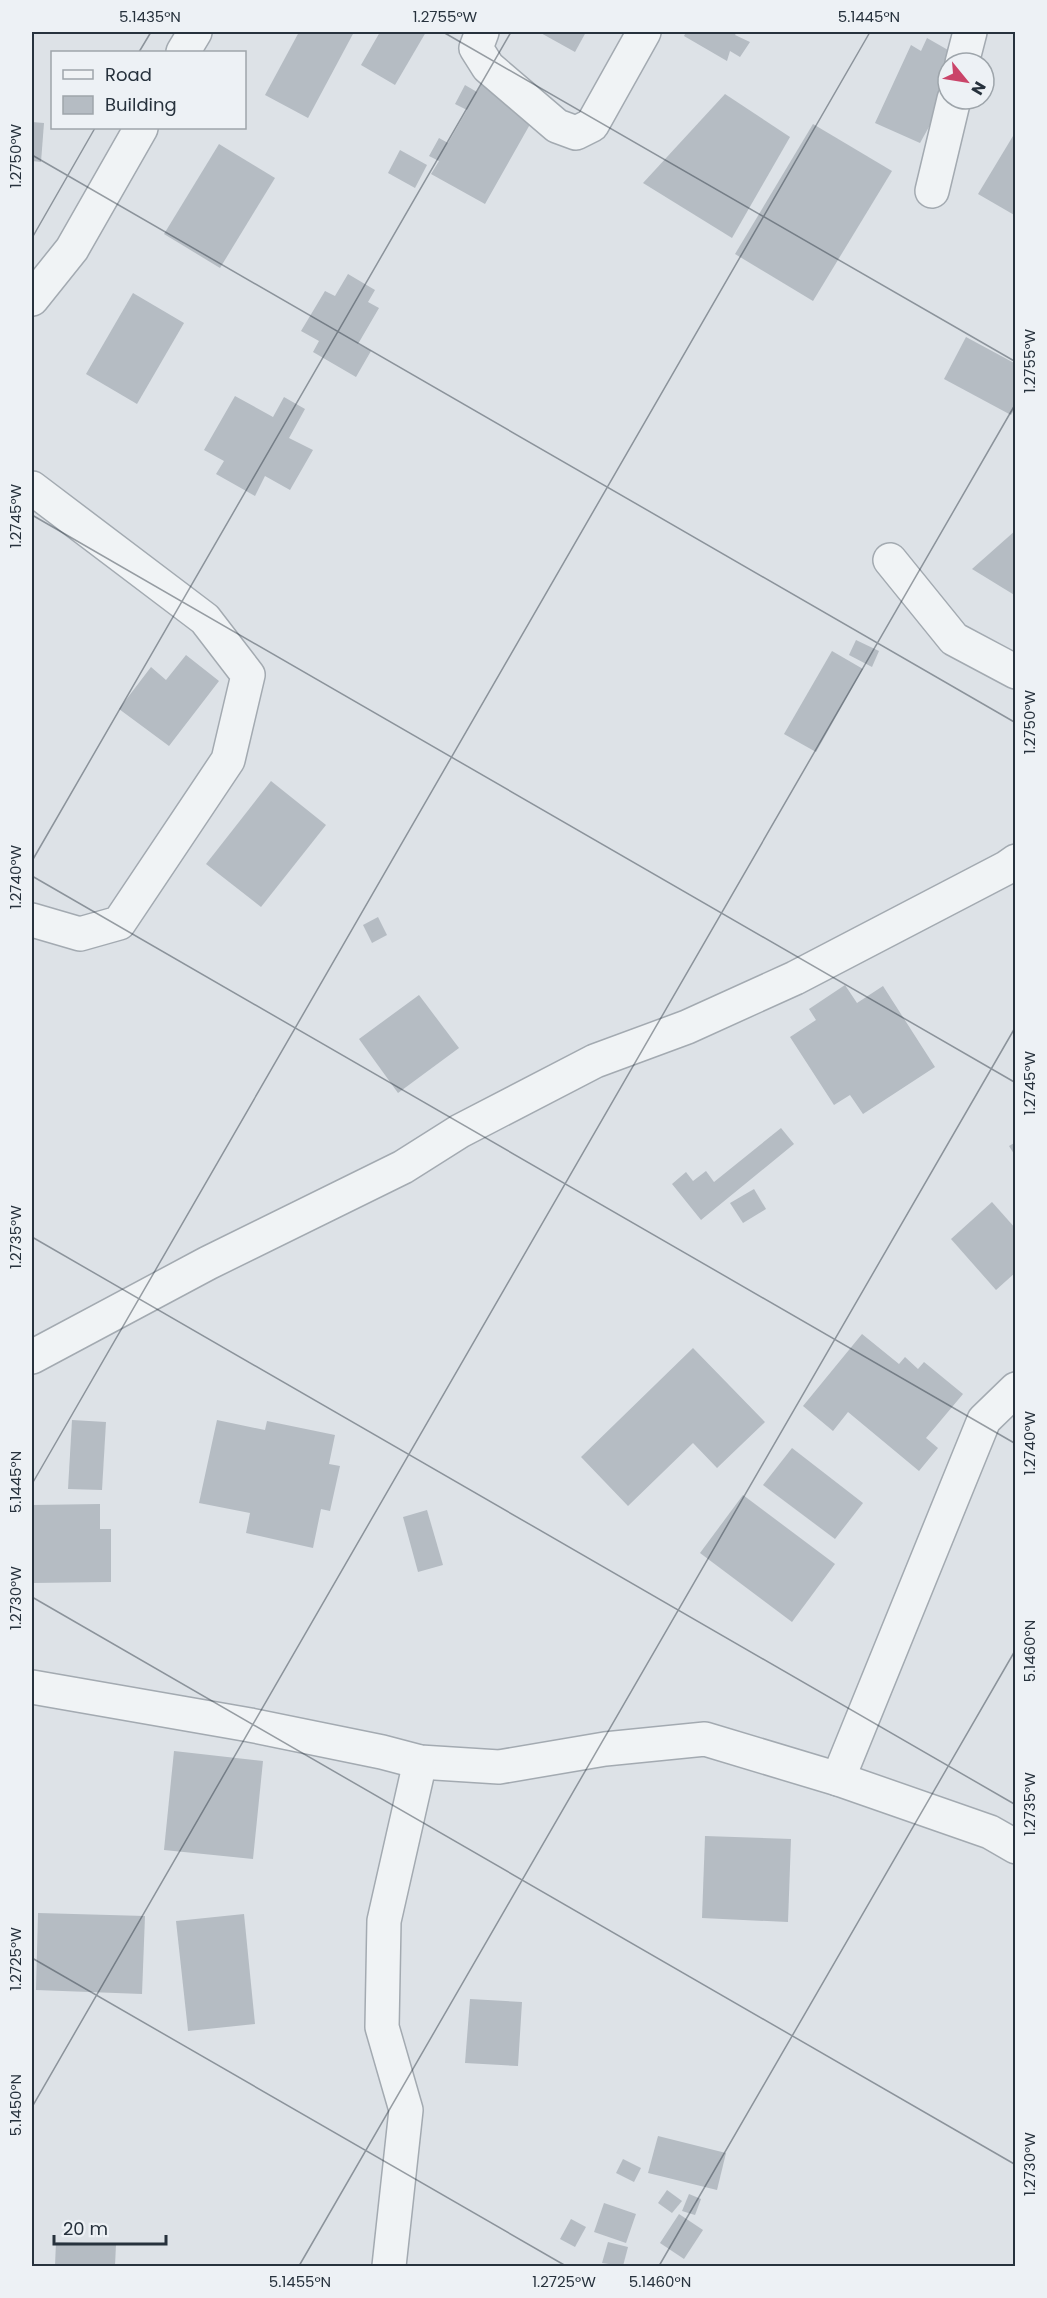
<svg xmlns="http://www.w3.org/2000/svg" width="1047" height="2298" font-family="Poppins,sans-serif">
	<rect width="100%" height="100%" fill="#dde2e7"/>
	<g fill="#b5bcc3">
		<polygon points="299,32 354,32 308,118 265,95"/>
		<polygon points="380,32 426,32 395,85 361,65"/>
		<polygon points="539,32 586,32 575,52"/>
		<polygon points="686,32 737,32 735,35 750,42 740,57 730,51 727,61 684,36"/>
		<polygon points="927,38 955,54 948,63 948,84 945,98 920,143 875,123 911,45 921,51"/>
		<polygon points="483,82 537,112 485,204 431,174 439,161 429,156 439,138 448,143 467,110 455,104 465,85 477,92"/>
		<polygon points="725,94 790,137 732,238 643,183"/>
		<polygon points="32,122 44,123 41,162 32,161"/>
		<polygon points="813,124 892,171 813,301 735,254"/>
		<polygon points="1016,131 1016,216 978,194"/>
		<polygon points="219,144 275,178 220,268 164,234"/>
		<polygon points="400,150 427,165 415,188 388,173"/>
		<polygon points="348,274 375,290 368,302 379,308 358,344 371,351 356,377 313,352 319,341 301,331 325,291 335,296"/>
		<polygon points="133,293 184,323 137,404 86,374"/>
		<polygon points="966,337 1016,364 1016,407 1011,415 944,379"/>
		<polygon points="235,396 273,417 284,397 305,409 289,438 313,450 290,490 265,476 255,496 216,474 224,461 204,450"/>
		<polygon points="1016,530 1016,596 972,569"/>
		<polygon points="856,640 879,651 872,667 849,655"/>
		<polygon points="832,651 863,669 816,752 784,734"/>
		<polygon points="186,655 219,681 169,746 119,709 151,667 166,680"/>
		<polygon points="271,781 326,825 261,907 206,864"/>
		<polygon points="378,917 387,935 372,943 363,925"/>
		<polygon points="845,985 857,1003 883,986 935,1067 863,1114 850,1095 834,1105 790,1037 816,1020 809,1009"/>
		<polygon points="419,995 459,1048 398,1093 359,1039"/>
		<polygon points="781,1128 794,1144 701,1220 672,1184 686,1172 693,1181 706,1171 714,1182"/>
		<polygon points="1016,1142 1016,1157 1009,1146"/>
		<polygon points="754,1189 766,1209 743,1223 730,1203"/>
		<polygon points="992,1202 1016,1229 1016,1272 996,1290 951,1239"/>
		<polygon points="862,1334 899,1364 905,1357 918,1369 924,1362 963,1394 926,1438 938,1448 919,1471 848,1412 833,1431 803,1406"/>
		<polygon points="693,1348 765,1422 717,1468 693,1443 628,1506 581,1457"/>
		<polygon points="72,1420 106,1422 102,1490 68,1489"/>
		<polygon points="217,1420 265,1430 267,1421 335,1435 329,1464 340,1466 330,1511 321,1509 313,1548 246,1533 250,1513 199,1503"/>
		<polygon points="792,1448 863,1503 835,1539 763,1485"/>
		<polygon points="743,1495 835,1564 792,1622 700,1553"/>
		<polygon points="100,1504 100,1529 111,1529 111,1582 32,1583 32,1505"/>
		<polygon points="427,1510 443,1565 418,1572 403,1517"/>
		<polygon points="174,1751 263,1761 253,1859 164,1850"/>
		<polygon points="705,1836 791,1839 788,1922 702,1918"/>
		<polygon points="38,1913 145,1916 142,1994 36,1990"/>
		<polygon points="244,1914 255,2024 188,2031 176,1921"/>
		<polygon points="470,1999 522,2002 518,2066 465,2063"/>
		<polygon points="658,2136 726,2153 717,2190 648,2173"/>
		<polygon points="623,2159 641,2168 634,2182 616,2173"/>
		<polygon points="667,2190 682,2201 672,2213 658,2203"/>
		<polygon points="689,2194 701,2199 695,2215 682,2211"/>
		<polygon points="604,2203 636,2214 626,2243 594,2232"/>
		<polygon points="679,2214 703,2230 684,2259 660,2243"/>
		<polygon points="571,2219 586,2227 575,2247 560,2239"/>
		<polygon points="56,2242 116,2244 115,2266 55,2266"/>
		<polygon points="608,2242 628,2247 623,2266 602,2263"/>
	</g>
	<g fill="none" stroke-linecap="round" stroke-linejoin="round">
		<defs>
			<g id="minor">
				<polyline points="482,32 476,48 488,67 557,126 576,133 592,125 644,32"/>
				<polyline points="183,52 195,32"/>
				<polyline points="962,63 970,32"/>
				<polyline points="932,191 954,99"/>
				<polyline points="32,299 72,249 141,128"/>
				<polyline points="32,488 205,619 248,675 228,760 119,923 80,934 32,920"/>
				<polyline points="890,560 954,639 1016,672"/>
				<polyline points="32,1357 208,1263 403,1167 460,1131 595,1061 687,1027 795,978 1006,868 1016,861"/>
				<polyline points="32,1687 250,1725 382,1752 420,1762 499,1767 605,1749 705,1739 838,1779 990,1832 1016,1847"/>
				<polyline points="838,1779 984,1420 1016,1389"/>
				<polyline points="389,2266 406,2110 382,2027 384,1921 420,1762"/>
			</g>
		</defs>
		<use href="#minor" stroke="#a3aab1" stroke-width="36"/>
		<use href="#minor" stroke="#f0f3f5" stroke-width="33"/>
	</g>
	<path fill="none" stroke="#27323d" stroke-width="1.5" stroke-opacity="0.45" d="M443,32L1016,362M139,52L151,32M32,155L1016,723M32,238L95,128M32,515L1016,1083M32,861L511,32M32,876L1016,1444M32,1237L1016,1805M32,1484L870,32M32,1597L1016,2165M32,1958L566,2266M32,2107L1016,403M299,2266L1016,1026M659,2266L1016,1649"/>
	<rect width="1047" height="2298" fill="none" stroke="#edf1f5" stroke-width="66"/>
	<rect x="51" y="51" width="195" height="78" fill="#edf1f5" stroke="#9ea5ab" stroke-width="1.5"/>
	<rect x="63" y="70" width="30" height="9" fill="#f0f3f5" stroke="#9ea5ab" stroke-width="1.5"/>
	<text x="105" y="81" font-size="18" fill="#27323d">Road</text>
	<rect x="63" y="96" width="30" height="18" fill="#b5bcc3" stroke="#9ea5ab" stroke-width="1.5"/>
	<text x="105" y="111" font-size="18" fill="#27323d">Building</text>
	<g transform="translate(966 81) rotate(120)"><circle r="28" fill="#edf1f5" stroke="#9ea5ab" stroke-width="1.5"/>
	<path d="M0-4.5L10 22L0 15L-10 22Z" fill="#ca4469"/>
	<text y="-9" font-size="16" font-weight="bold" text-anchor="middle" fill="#27323d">N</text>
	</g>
	<path d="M54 2235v9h112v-9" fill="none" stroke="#27323d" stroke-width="3"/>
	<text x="63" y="2235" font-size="18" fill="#27323d" stroke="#edf1f5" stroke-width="4.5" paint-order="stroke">20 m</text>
	<rect x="33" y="33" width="981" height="2232" fill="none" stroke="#27323d" stroke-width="2"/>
	<g font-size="15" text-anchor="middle" fill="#27323d">
		<text x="150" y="22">5.1435°N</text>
		<text x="445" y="22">1.2755°W</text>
		<text x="869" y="22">5.1445°N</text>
		<text transform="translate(16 156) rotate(-90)" y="5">1.2750°W</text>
		<text transform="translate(1030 361) rotate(-90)" y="5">1.2755°W</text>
		<text transform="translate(16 516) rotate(-90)" y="5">1.2745°W</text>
		<text transform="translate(1030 722) rotate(-90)" y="5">1.2750°W</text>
		<text transform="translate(16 877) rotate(-90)" y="5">1.2740°W</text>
		<text transform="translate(1030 1083) rotate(-90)" y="5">1.2745°W</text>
		<text transform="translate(16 1237) rotate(-90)" y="5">1.2735°W</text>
		<text transform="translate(1030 1443) rotate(-90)" y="5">1.2740°W</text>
		<text transform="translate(16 1482) rotate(-90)" y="5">5.1445°N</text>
		<text transform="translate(16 1598) rotate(-90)" y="5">1.2730°W</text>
		<text transform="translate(1030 1651) rotate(-90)" y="5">5.1460°N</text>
		<text transform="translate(1030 1804) rotate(-90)" y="5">1.2735°W</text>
		<text transform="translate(16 1959) rotate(-90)" y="5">1.2725°W</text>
		<text transform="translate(16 2105) rotate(-90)" y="5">5.1450°N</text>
		<text transform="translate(1030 2164) rotate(-90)" y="5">1.2730°W</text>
		<text x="300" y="2287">5.1455°N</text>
		<text x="564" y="2287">1.2725°W</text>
		<text x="660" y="2287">5.1460°N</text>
	</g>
</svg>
